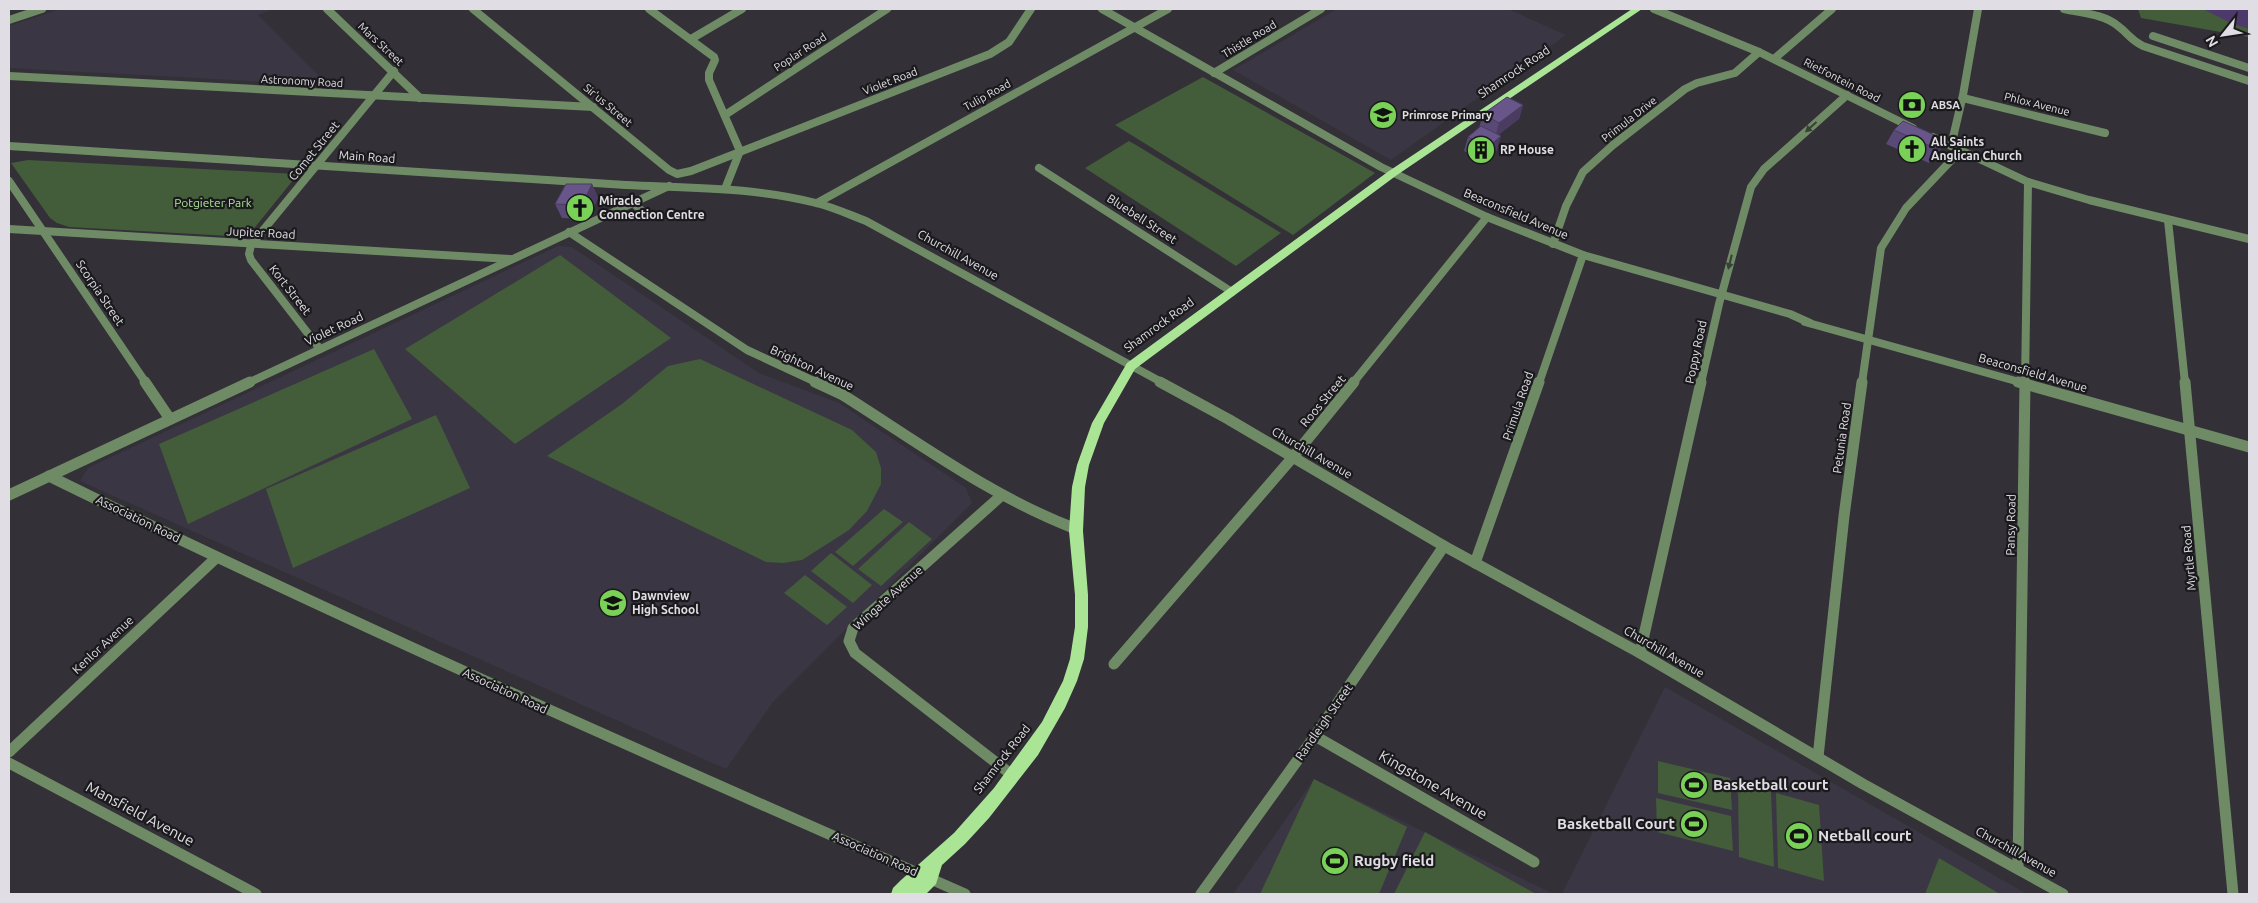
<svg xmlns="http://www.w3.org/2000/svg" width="2258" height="903" font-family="Ubuntu,sans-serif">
	<rect width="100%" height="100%" fill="#333038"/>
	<g fill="#3b3644">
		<polygon points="61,9 273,9 258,15 328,85 9,68 9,26"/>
		<polygon points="1337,9 1508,9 1566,35 1391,160 1233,70"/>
		<polygon points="558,246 572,247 759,373 839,403 966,488 972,503 773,702 726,769 80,481 88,468"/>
		<polygon points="1665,687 2027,894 1562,894"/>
		<polygon points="1314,779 1554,894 1233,894"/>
	</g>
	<g fill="#435c3a">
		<polygon points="2138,9 2249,9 2249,37 2141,18"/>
		<polygon points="1203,77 1375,173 1293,235 1115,125"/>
		<polygon points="1129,141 1136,145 1281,233 1236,266 1085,168"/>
		<polygon points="28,160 298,174 252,231 230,236 69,227 57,223 50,218 11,163"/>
		<polygon points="560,255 671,338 515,444 405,349"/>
		<polygon points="374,349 412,419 188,524 159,444"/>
		<polygon points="700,359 852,430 876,452 881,468 881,484 867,511 849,530 802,560 783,563 766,562 547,456 622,404 668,366"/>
		<polygon points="436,415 470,488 293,568 266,489"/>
		<polygon points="884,509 903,522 853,566 835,552"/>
		<polygon points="909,522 932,539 881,586 858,569"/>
		<polygon points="831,553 872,585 853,603 811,571"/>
		<polygon points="805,575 847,607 827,625 784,593"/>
		<polygon points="1658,761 1730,778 1732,810 1658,793"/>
		<polygon points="1314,779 1407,827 1379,894 1260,894"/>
		<polygon points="1738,784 1771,792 1774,867 1739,857"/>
		<polygon points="1776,793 1819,805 1824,881 1778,868"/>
		<polygon points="1656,798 1731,816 1733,851 1657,832"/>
		<polygon points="1425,832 1536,894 1394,894"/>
		<polygon points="1939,858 2000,894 1925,894"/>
	</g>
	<polygon fill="#4d3a6b" points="2203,9 2249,9 2249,29 2231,23"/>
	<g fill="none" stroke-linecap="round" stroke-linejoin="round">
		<g stroke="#6f8b65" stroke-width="8">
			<polyline points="327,9 420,98"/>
			<polyline points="473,9 669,170 677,174 691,171 990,54 1009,42 1031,9"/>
			<polyline points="649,9 714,57 715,60 709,73 709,80 740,151 725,189"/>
			<polyline points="1102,9 1381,167 1487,217 1583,255 1790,314 1810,323"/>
			<path d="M2064,9C2081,13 2104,14 2118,26C2129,34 2129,39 2143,46L2249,81"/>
			<polyline points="9,20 42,9"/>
			<polyline points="2153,36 2249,68"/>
			<polyline points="691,39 742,9"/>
			<polyline points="1774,59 1832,9"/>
			<polyline points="1214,73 1321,9"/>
			<polyline points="9,76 593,107"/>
			<polyline points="1963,98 2105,133"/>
			<polyline points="725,115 887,9"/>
			<polyline points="1951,146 1963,95 1978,9"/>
			<polyline points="1039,168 1232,292"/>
			<polyline points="9,181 146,383"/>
			<polyline points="633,203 641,210"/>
			<polyline points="817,203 1168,9"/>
			<polyline points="2168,220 2185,383"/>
			<polyline points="9,229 510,259"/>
			<polyline points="569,232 747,350 818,383"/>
			<polyline points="1553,244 1566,206 1583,172 1613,145 1685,89 1697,83 1735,73 1759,52"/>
			<polyline points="1805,322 2023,383"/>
			<polyline points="320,349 251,260 249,254 251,245 394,71"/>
			<polyline points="248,383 669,186"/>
			<polyline points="1353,383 1487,217"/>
			<polyline points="1539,383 1583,255"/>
			<polyline points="1701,383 1719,304 1751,187 1764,169 1847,95"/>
			<polyline points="1862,383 1881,248 1906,208 1960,151"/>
			<polyline points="2025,383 2028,182"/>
		</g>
		<g stroke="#6f8b65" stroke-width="11">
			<polyline points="145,382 170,419"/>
			<path d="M815,382L843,395C919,443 992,497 1076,529"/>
			<polyline points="2018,382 2249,447"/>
			<polyline points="2185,382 2233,894"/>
			<path d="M49,476C350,624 658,759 965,894"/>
			<polyline points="9,495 250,382"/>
			<polyline points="1002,495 853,628 849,641 855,653 1012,775"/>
			<polyline points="1475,563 1539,382"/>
			<polyline points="1640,653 1701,382"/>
			<polyline points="1114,664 1293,457 1354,382"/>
			<polyline points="1315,736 1534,862"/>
			<polyline points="9,752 216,558"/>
			<polyline points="1818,757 1844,516 1862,382"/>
			<polyline points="9,763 256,894"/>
			<polyline points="2018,869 2025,382"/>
			<polyline points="1201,894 1315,736 1444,546"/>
		</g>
		<g stroke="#6f8b65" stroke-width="8">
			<polyline points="1654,9 1759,52 1913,128"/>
			<polyline points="1933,137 2028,182 2089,200 2249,239"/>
			<path d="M9,146L626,185C689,188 754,187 816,203C833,207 850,215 866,221L1163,383"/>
		</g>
		<polyline stroke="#6f8b65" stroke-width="11" points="1160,382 1228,419 1444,546 1640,653 1863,784 2063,894"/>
		<polygon fill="#aae595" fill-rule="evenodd" points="1632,9 1642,9 1397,175 1135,369 1104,423 1089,465 1085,487 1083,531 1088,595 1088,627 1084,659 1077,681 1065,708 1038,755 989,818 965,844 942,865 936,884 926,894 891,894 893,888 901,880 954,833 994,788 1042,722 1063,681 1070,659 1075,627 1075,595 1069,531 1072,487 1077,465 1092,423 1127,363 1389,171"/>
	</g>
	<g fill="#594976">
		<polygon points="1523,105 1519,119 1498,135 1497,150 1484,161 1464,151 1468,137 1479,128 1483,114"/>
		<polygon points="1894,130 1946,140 1938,153 1929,163 1886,144"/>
		<polygon points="592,184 598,198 589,217 585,219 562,218 555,204"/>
	</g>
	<g fill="#493c60">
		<polygon points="1523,105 1519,119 1495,137 1499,123"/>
		<polygon points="1501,136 1497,150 1484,161 1488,147"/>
		<polygon points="1946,140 1938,153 1929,163 1937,149"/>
		<polygon points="592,184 598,198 589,217 585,219 579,205"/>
	</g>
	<g fill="#685589" stroke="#493c60">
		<polygon points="1507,97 1523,105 1499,123 1483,114"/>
		<polygon points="1903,121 1946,140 1937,149 1894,130"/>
		<polygon points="1481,126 1501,136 1488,147 1468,137"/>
		<polygon points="566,184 592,184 583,203 579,205 555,204"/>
	</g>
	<defs><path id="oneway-solid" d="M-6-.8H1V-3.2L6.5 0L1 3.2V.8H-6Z" transform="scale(1.25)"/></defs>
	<g fill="#384136">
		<use href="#oneway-solid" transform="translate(1811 127) rotate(138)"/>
		<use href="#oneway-solid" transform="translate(1730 262) rotate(104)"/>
	</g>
	<defs>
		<symbol id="bank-disc" viewBox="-11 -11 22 22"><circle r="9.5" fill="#7ad157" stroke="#1a191c"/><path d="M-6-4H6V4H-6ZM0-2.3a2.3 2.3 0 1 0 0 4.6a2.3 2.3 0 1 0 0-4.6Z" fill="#111"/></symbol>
		<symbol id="school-disc" viewBox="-11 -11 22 22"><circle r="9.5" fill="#7ad157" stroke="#1a191c"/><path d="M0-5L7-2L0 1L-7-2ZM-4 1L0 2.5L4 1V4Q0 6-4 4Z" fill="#111"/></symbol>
		<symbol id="church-disc" viewBox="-11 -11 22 22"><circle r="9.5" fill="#7ad157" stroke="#1a191c"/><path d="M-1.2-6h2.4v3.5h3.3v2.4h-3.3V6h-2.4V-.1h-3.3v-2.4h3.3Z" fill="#111"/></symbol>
		<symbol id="building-disc" viewBox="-11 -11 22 22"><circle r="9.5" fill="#7ad157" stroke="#1a191c"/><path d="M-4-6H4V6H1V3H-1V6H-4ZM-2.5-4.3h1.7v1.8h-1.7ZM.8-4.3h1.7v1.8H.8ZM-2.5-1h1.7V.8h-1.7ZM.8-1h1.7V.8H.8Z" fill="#111"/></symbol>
		<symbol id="stadium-disc" viewBox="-11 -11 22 22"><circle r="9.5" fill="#7ad157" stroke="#1a191c"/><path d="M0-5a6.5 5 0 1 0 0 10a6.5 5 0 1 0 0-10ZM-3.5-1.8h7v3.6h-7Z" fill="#111"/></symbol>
	</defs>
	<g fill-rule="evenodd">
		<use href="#bank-disc" x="1896" y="89" width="32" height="32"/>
		<use href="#school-disc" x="1367" y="99" width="32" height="32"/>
		<use href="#church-disc" x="1896" y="133" width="32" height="32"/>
		<use href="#building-disc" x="1465" y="134" width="32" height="32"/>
		<use href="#church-disc" x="564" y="192" width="32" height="32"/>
		<use href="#school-disc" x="597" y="587" width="32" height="32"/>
		<use href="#stadium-disc" x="1678" y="769" width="32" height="32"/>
		<use href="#stadium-disc" x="1678" y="808" width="32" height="32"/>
		<use href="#stadium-disc" x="1783" y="820" width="32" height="32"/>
		<use href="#stadium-disc" x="1319" y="845" width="32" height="32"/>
	</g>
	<g text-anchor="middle" stroke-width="4.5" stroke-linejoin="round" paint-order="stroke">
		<g font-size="11" fill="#e0dee4" stroke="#1a191c">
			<text transform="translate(1249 39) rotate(-31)" y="4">Thistle Road</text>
			<text transform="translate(381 44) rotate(43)" y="4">Mars Street</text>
			<text transform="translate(800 52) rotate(-33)" y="4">Poplar Road</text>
			<text transform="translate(1842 80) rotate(27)" y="4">Rietfontein Road</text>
			<text transform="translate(302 81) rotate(3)" y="4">Astronomy Road</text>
			<text transform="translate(890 81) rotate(-21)" y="4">Violet Road</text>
			<text transform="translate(987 95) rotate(-29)" y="4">Tulip Road</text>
			<text transform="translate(2037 104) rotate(14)" y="4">Phlox Avenue</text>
			<text transform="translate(608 105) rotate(40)" y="4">Sir'us Street</text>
			<text transform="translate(1629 119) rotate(-38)" y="4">Primula Drive</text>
		</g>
		<g font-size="11" font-weight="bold" fill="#e0dee4" stroke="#1a191c" text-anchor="start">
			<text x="1931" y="109">ABSA</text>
			<text x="1402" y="119">Primrose Primary</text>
		</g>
		<g font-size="12" fill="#e0dee4" stroke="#1a191c">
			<text transform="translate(1514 72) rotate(-34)" y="4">Shamrock Road</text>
			<text transform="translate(314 151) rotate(-51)" y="4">Comet Street</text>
			<text transform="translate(367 157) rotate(4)" y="4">Main Road</text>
			<text transform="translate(1516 214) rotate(23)" y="4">Beaconsfield Avenue</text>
			<text transform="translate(1142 219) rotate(33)" y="4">Bluebell Street</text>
			<text transform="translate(261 233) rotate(3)" y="4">Jupiter Road</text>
			<text transform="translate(958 255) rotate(29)" y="4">Churchill Avenue</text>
			<text transform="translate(290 290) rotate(52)" y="4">Kort Street</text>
			<text transform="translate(100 293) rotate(56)" y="4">Scorpia Street</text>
			<text transform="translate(1159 325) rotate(-36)" y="4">Shamrock Road</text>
			<text transform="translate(334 329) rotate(-25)" y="4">Violet Road</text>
			<text transform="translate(1696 352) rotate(-78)" y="4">Poppy Road</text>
			<text transform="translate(812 368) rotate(25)" y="4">Brighton Avenue</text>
			<text transform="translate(2033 373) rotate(16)" y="4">Beaconsfield Avenue</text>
			<text transform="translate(1323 401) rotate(-50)" y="4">Roos Street</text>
			<text transform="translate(1518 406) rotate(-71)" y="4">Primula Road</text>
			<text transform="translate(1842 438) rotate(-82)" y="4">Petunia Road</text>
			<text transform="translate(1312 453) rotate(30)" y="4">Churchill Avenue</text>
			<text transform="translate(138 519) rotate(26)" y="4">Association Road</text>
			<text transform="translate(2011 525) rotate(-89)" y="4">Pansy Road</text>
			<text transform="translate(2189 558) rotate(-95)" y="4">Myrtle Road</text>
			<text transform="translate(888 598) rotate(-42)" y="4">Wingate Avenue</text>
			<text transform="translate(103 645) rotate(-43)" y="4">Kenlor Avenue</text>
			<text transform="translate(1664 652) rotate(30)" y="4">Churchill Avenue</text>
			<text transform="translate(505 691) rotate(25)" y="4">Association Road</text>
			<text transform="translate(1324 722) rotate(-55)" y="4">Randleigh Street</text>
			<text transform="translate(1002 759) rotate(-52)" y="4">Shamrock Road</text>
			<text transform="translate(2016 852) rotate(29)" y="4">Churchill Avenue</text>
			<text transform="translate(875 854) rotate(24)" y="4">Association Road</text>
		</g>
		<g font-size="12" font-weight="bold" fill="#e0dee4" stroke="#1a191c" text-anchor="start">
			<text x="1931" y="146">All Saints<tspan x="1931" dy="14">Anglican Church</tspan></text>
			<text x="1500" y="154">RP House</text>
			<text x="599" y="205">Miracle<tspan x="599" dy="14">Connection Centre</tspan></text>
			<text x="632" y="600">Dawnview<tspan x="632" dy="14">High School</tspan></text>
		</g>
		<g font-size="12" fill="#ade49a" stroke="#1a191c">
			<text x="213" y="207">Potgieter Park</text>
		</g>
		<g font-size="15" fill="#e0dee4" stroke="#1a191c">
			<text transform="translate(1433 785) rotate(30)" y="5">Kingstone Avenue</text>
			<text transform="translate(140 814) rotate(28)" y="5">Mansfield Avenue</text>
		</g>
		<g font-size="15" font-weight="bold" fill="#e0dee4" stroke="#1a191c" text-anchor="start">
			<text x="1713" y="790">Basketball court</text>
			<text x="1675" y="829" text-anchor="end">Basketball Court</text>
			<text x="1818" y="841">Netball court</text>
			<text x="1354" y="866">Rugby field</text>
		</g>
	</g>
	<rect width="2258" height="903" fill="none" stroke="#e0dee4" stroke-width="20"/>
	<g transform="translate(2223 35) rotate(240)" stroke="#1a191c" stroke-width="4" paint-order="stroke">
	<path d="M0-4L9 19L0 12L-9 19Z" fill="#e0dee4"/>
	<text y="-8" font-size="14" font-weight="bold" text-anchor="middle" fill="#e0dee4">N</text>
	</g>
</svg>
